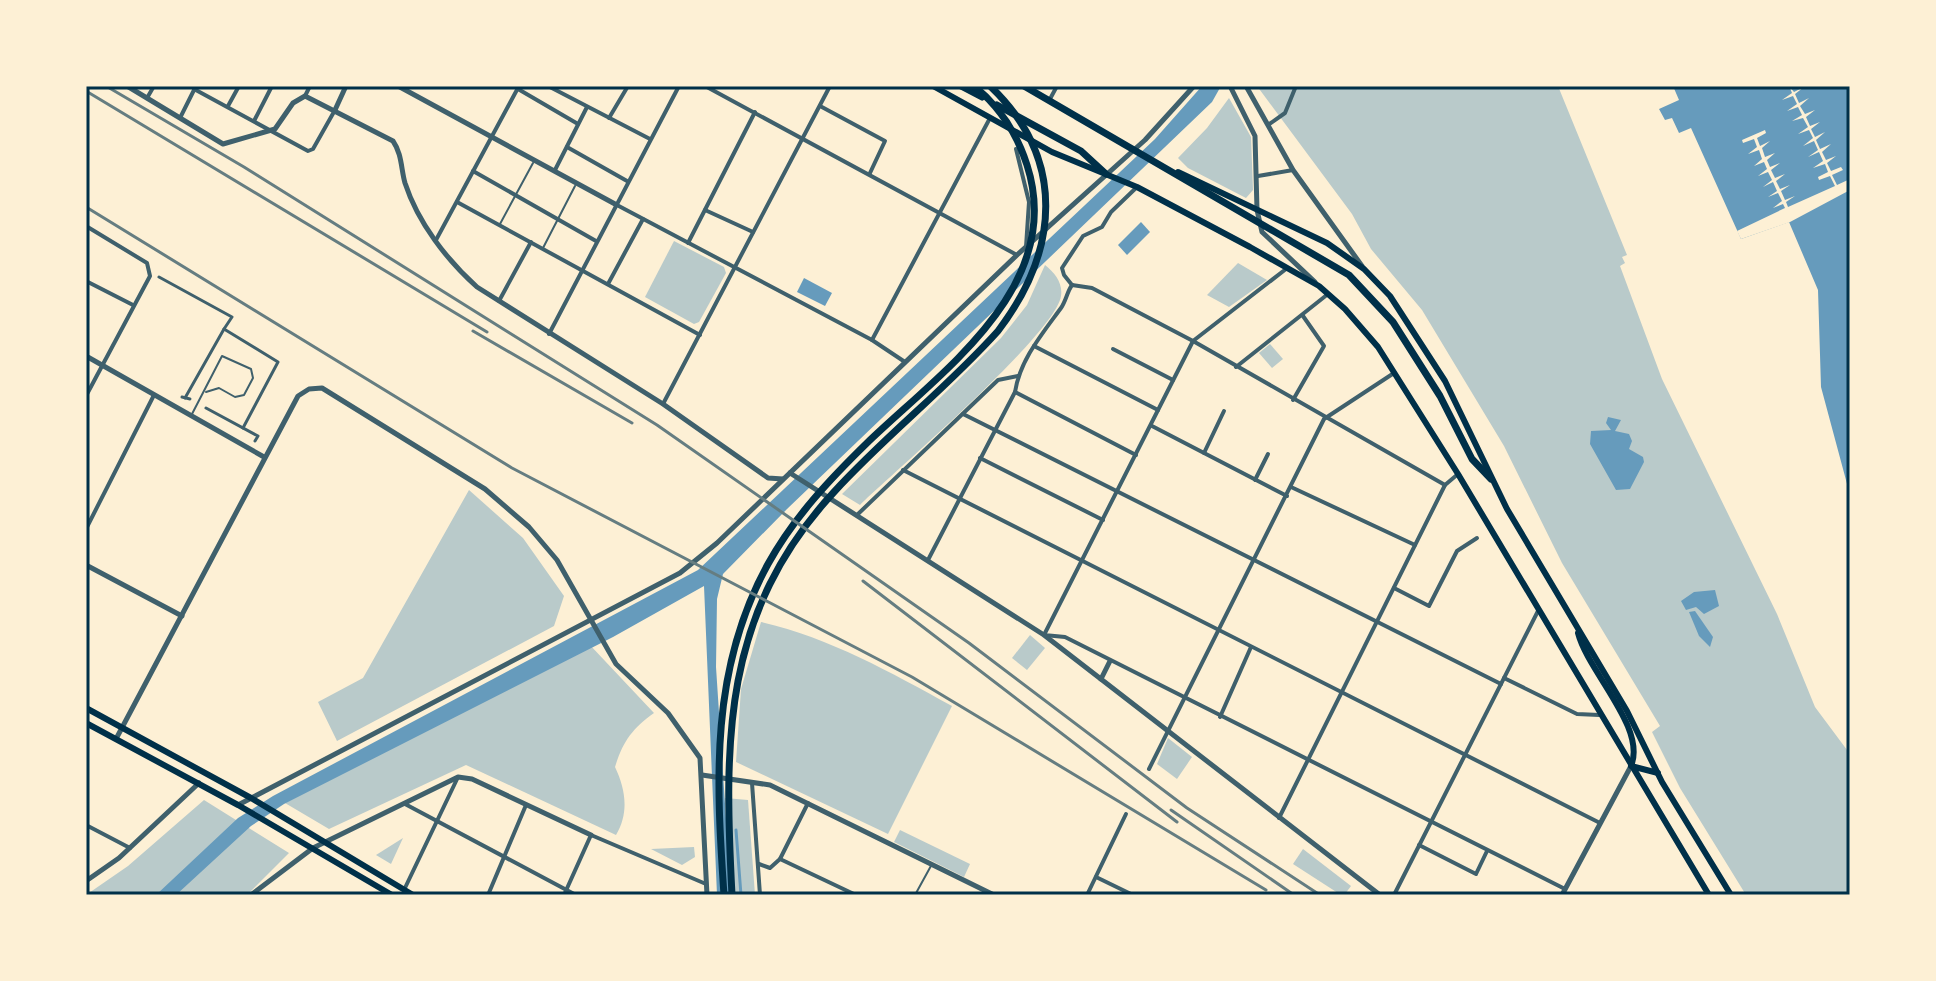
<svg xmlns="http://www.w3.org/2000/svg" width="1936" height="981" font-family="'Noto Sans',sans-serif">
	<rect width="100%" height="100%" fill="#fdf0d5"/>
	<g fill="#b9caca">
		<polygon points="1257,86 1558,86 1627,255 1622,257 1625,263 1620,266 1662,379 1777,614 1815,707 1850,754 1850,895 1746,895 1680,788 1652,732 1660,726 1562,563 1504,446 1422,310 1371,249 1352,214"/>
		<polygon points="1229,98 1251,137 1253,190 1246,198 1188,168 1178,158 1207,128"/>
		<polygon points="674,241 724,267 726,273 699,322 694,324 645,297"/>
		<polygon points="1238,263 1267,280 1229,307 1207,295"/>
		<path d="M1045,265C1055,273 1063,283 1061,296C1056,333 894,472 860,505L842,494L1001,338L1027,305Z"/>
		<polygon points="1270,344 1283,359 1272,368 1259,353"/>
		<polygon points="469,490 523,538 564,596 554,626 337,741 318,702 363,678"/>
		<path d="M761,622C830,638 890,672 952,706L888,834L736,762L741,689Z"/>
		<polygon points="1030,635 1045,648 1027,670 1012,658"/>
		<path d="M589,644L654,713C632,729 623,741 615,767C626,790 629,813 616,835L466,765L329,829L285,803Z"/>
		<polygon points="1168,738 1192,757 1177,779 1157,764"/>
		<polygon points="725,798 748,800 755,895 732,895"/>
		<polygon points="204,800 289,853 247,895 86,895 128,866"/>
		<polygon points="900,830 970,864 964,877 894,842"/>
		<polygon points="403,838 391,864 376,855"/>
		<polygon points="694,847 695,857 682,865 651,849"/>
		<polygon points="1303,849 1351,886 1345,894 1341,895 1293,864"/>
	</g>
	<g fill="#669bbc">
		<polygon points="1202,86 1221,86 1212,102 787,509 723,574 717,599 716,667 731,895 717,895 704,586 613,637 284,804 251,826 176,895 156,895 238,818 273,796 698,570 1155,139"/>
		<polygon points="1673,86 1850,86 1850,495 1821,387 1818,290 1789,222 1741,239 1691,128 1679,133 1672,118 1665,120 1659,109 1679,100"/>
		<polygon points="1141,222 1150,232 1127,255 1118,245"/>
		<polygon points="804,278 832,293 825,306 797,292"/>
		<polygon points="1608,417 1621,420 1615,431 1629,434 1632,441 1629,449 1643,457 1644,462 1630,489 1616,490 1590,444 1591,431 1611,430 1606,423"/>
		<polygon points="1715,590 1719,606 1704,614 1696,607 1686,610 1681,601 1694,592"/>
		<polygon points="1695,611 1713,637 1710,647 1699,636 1689,612"/>
	</g>
	<polygon fill="#fdf0d5" points="1789,86 1794,92 1804,87 1795,94 1799,103 1809,98 1800,106 1805,114 1815,110 1806,117 1810,126 1820,122 1811,129 1815,137 1825,132 1816,140 1820,149 1831,144 1822,152 1826,160 1836,156 1827,163 1831,171 1841,167 1843,170 1832,175 1837,185 1850,179 1850,190 1790,222 1741,239 1737,231 1785,208 1783,204 1773,208 1782,201 1778,193 1768,197 1777,191 1773,182 1763,187 1772,180 1768,172 1758,176 1767,169 1764,162 1754,166 1762,159 1759,150 1748,154 1757,147 1754,139 1743,143 1742,140 1765,130 1766,133 1757,138 1760,146 1770,141 1762,148 1765,157 1775,153 1767,160 1770,167 1780,163 1771,170 1775,178 1785,174 1776,181 1780,189 1790,185 1781,191 1785,200 1795,196 1786,202 1788,207 1835,186 1830,176 1819,180 1818,177 1828,172 1825,164 1813,168 1823,161 1819,152 1808,157 1818,150 1814,141 1803,146 1813,138 1809,130 1798,134 1808,127 1803,118 1792,121 1802,115 1798,107 1787,111 1797,104 1793,96 1782,100 1792,93"/>
	<g fill="none" stroke-linecap="round" stroke-linejoin="round">
		<polyline stroke="#669bbc" stroke-width="3" points="736,830 741,895"/>
		<g stroke="#3f606c" stroke-width="2">
			<polyline points="500,224 533,163"/>
			<polyline points="543,248 575,186"/>
			<polyline points="192,414 222,356 251,369 253,378 244,395 235,397 219,388 206,392"/>
			<polyline points="915,895 932,864"/>
		</g>
		<g stroke="#3f606c" stroke-width="3">
			<polyline points="159,277 232,317 224,329 278,362 243,428"/>
			<polyline points="182,397 190,399"/>
			<polyline points="185,398 224,329"/>
			<polyline points="206,408 258,436 255,441"/>
		</g>
		<g stroke="#3f606c" stroke-width="4">
			<polyline points="548,86 650,139"/>
			<polyline points="705,86 1017,255"/>
			<polyline points="194,89 308,151 313,149 335,110"/>
			<polyline points="518,89 578,124"/>
			<polyline points="305,96 310,86"/>
			<polyline points="147,98 154,86"/>
			<polyline points="1050,99 1057,86"/>
			<polyline points="228,106 239,86"/>
			<polyline points="820,106 885,141 870,173"/>
			<polyline points="180,118 196,86"/>
			<polyline points="609,118 628,86"/>
			<polyline points="254,121 272,86"/>
			<polyline points="1268,125 1285,113 1296,86"/>
			<polyline points="567,147 627,181"/>
			<polyline points="1016,149 1029,202 1026,247"/>
			<polyline points="555,170 587,107"/>
			<polyline points="473,171 596,241"/>
			<polyline points="1258,176 1293,170"/>
			<polyline points="457,202 700,335"/>
			<polyline points="615,204 872,340 905,362"/>
			<polyline points="705,210 753,232"/>
			<polyline points="86,226 147,263 150,276 86,396"/>
			<polyline points="436,240 519,86"/>
			<polyline points="688,243 755,112"/>
			<polyline points="1286,269 1193,341 1044,635 1065,637 1565,889"/>
			<polyline points="86,281 133,305"/>
			<polyline points="608,284 643,219"/>
			<polyline points="1072,285 1092,288 1193,341 1445,485"/>
			<polyline points="1072,285 1064,275 1062,268 1083,236 1102,227 1111,212 1137,187"/>
			<polyline points="499,301 531,242"/>
			<polyline points="549,334 679,86"/>
			<polyline points="872,340 990,118"/>
			<polyline points="1034,346 1158,410"/>
			<polyline points="1113,349 1173,380"/>
			<polyline points="1236,367 1328,294"/>
			<polyline points="1015,392 1136,455"/>
			<polyline points="1293,400 1324,346 1303,316"/>
			<polyline points="663,404 830,86"/>
			<polyline points="963,414 1501,684"/>
			<polyline points="1152,426 1287,496"/>
			<polyline points="1204,453 1224,411"/>
			<polyline points="980,458 1103,520"/>
			<polyline points="903,470 1600,823"/>
			<polyline points="1255,480 1268,454"/>
			<polyline points="1291,487 1415,545"/>
			<polyline points="858,514 998,380 1018,376"/>
			<polyline points="86,529 154,395"/>
			<path d="M928,560L1015,392C1020,360 1042,334 1061,308C1066,301 1067,292 1072,285"/>
			<polyline points="1394,588 1429,606 1457,551 1477,538"/>
			<polyline points="1504,678 1577,714 1599,715"/>
			<polyline points="1220,717 1251,647"/>
			<polyline points="1149,769 1324,419 1394,373"/>
			<polyline points="752,783 760,895"/>
			<polyline points="405,804 576,895"/>
			<polyline points="1279,818 1445,485 1458,474"/>
			<polyline points="86,825 130,848"/>
			<polyline points="1419,845 1476,874 1487,851"/>
			<polyline points="780,859 856,895"/>
			<polyline points="759,864 770,868 780,859 808,803"/>
			<polyline points="1096,877 1133,895"/>
			<polyline points="404,890 458,777"/>
			<polyline points="488,895 526,805"/>
			<polyline points="564,895 591,835 706,884"/>
			<polyline points="1087,895 1126,814"/>
			<polyline points="1394,895 1539,609"/>
		</g>
		<g stroke="#3f606c" stroke-width="5">
			<path d="M127,86L223,144L275,129L293,103L305,96L393,141C402,154 401,169 405,183C418,223 447,260 477,287L663,404L768,478L783,479"/>
			<polyline points="398,86 615,204"/>
			<polyline points="1230,86 1255,136 1257,210 1262,232 1315,282"/>
			<polyline points="1246,86 1293,170 1362,266"/>
			<polyline points="335,110 346,86"/>
			<polyline points="86,356 264,457"/>
			<polyline points="790,473 1044,635 1380,895"/>
			<polyline points="86,565 182,616"/>
			<polyline points="1101,679 1110,661"/>
			<polyline points="116,739 298,396 309,389 322,388 485,489 529,527 557,560 616,664 668,713 700,758 707,895"/>
			<polyline points="702,775 770,785 994,895"/>
			<polyline points="238,805 680,573 717,543 1017,255 1145,140 1194,86"/>
			<polyline points="86,881 119,858 199,783"/>
			<polyline points="251,895 313,848 458,777 472,779 591,835"/>
			<polyline points="1562,895 1631,766"/>
		</g>
		<g stroke="#003049" stroke-width="6">
			<polyline points="86,708 251,798 413,895"/>
			<polyline points="86,723 238,805 392,895"/>
		</g>
		<g stroke="#003049" stroke-width="6">
			<polyline points="933,86 1052,152 1137,187 1250,247 1319,286 1345,309 1378,347 1458,474 1709,895"/>
			<polyline points="1178,172 1327,243 1364,269 1390,296 1445,381 1507,509 1627,711 1662,782 1731,895"/>
			<path d="M1578,633C1588,672 1647,728 1631,766L1658,773"/>
		</g>
		<g stroke="#003049" stroke-width="7">
			<polyline points="961,86 982,97"/>
			<polyline points="1024,86 1349,275 1393,322 1440,396 1472,459 1491,479"/>
			<polyline points="997,105 1081,151 1106,174"/>
			<path d="M724,895C716,779 710,669 768,564C794,517 830,479 868,442C943,370 1066,286 1027,165C1017,134 999,106 974,86"/>
			<path d="M732,895C724,741 722,613 834,492C886,435 947,388 998,331C1059,251 1067,159 990,86"/>
		</g>
		<g stroke="#657d81" stroke-width="3">
			<polyline points="106,86 244,167 657,425 969,643 1187,808 1320,895"/>
			<polyline points="86,91 487,332"/>
			<polyline points="86,207 512,468 912,677 1266,890"/>
			<polyline points="473,331 632,423"/>
			<polyline points="863,581 1177,822"/>
			<polyline points="1171,810 1294,895"/>
		</g>
	</g>
	<rect width="1936" height="981" fill="none" stroke="#fdf0d5" stroke-width="176"/>
	<rect x="88" y="88" width="1760" height="805" fill="none" stroke="#003049" stroke-width="3"/>
</svg>
